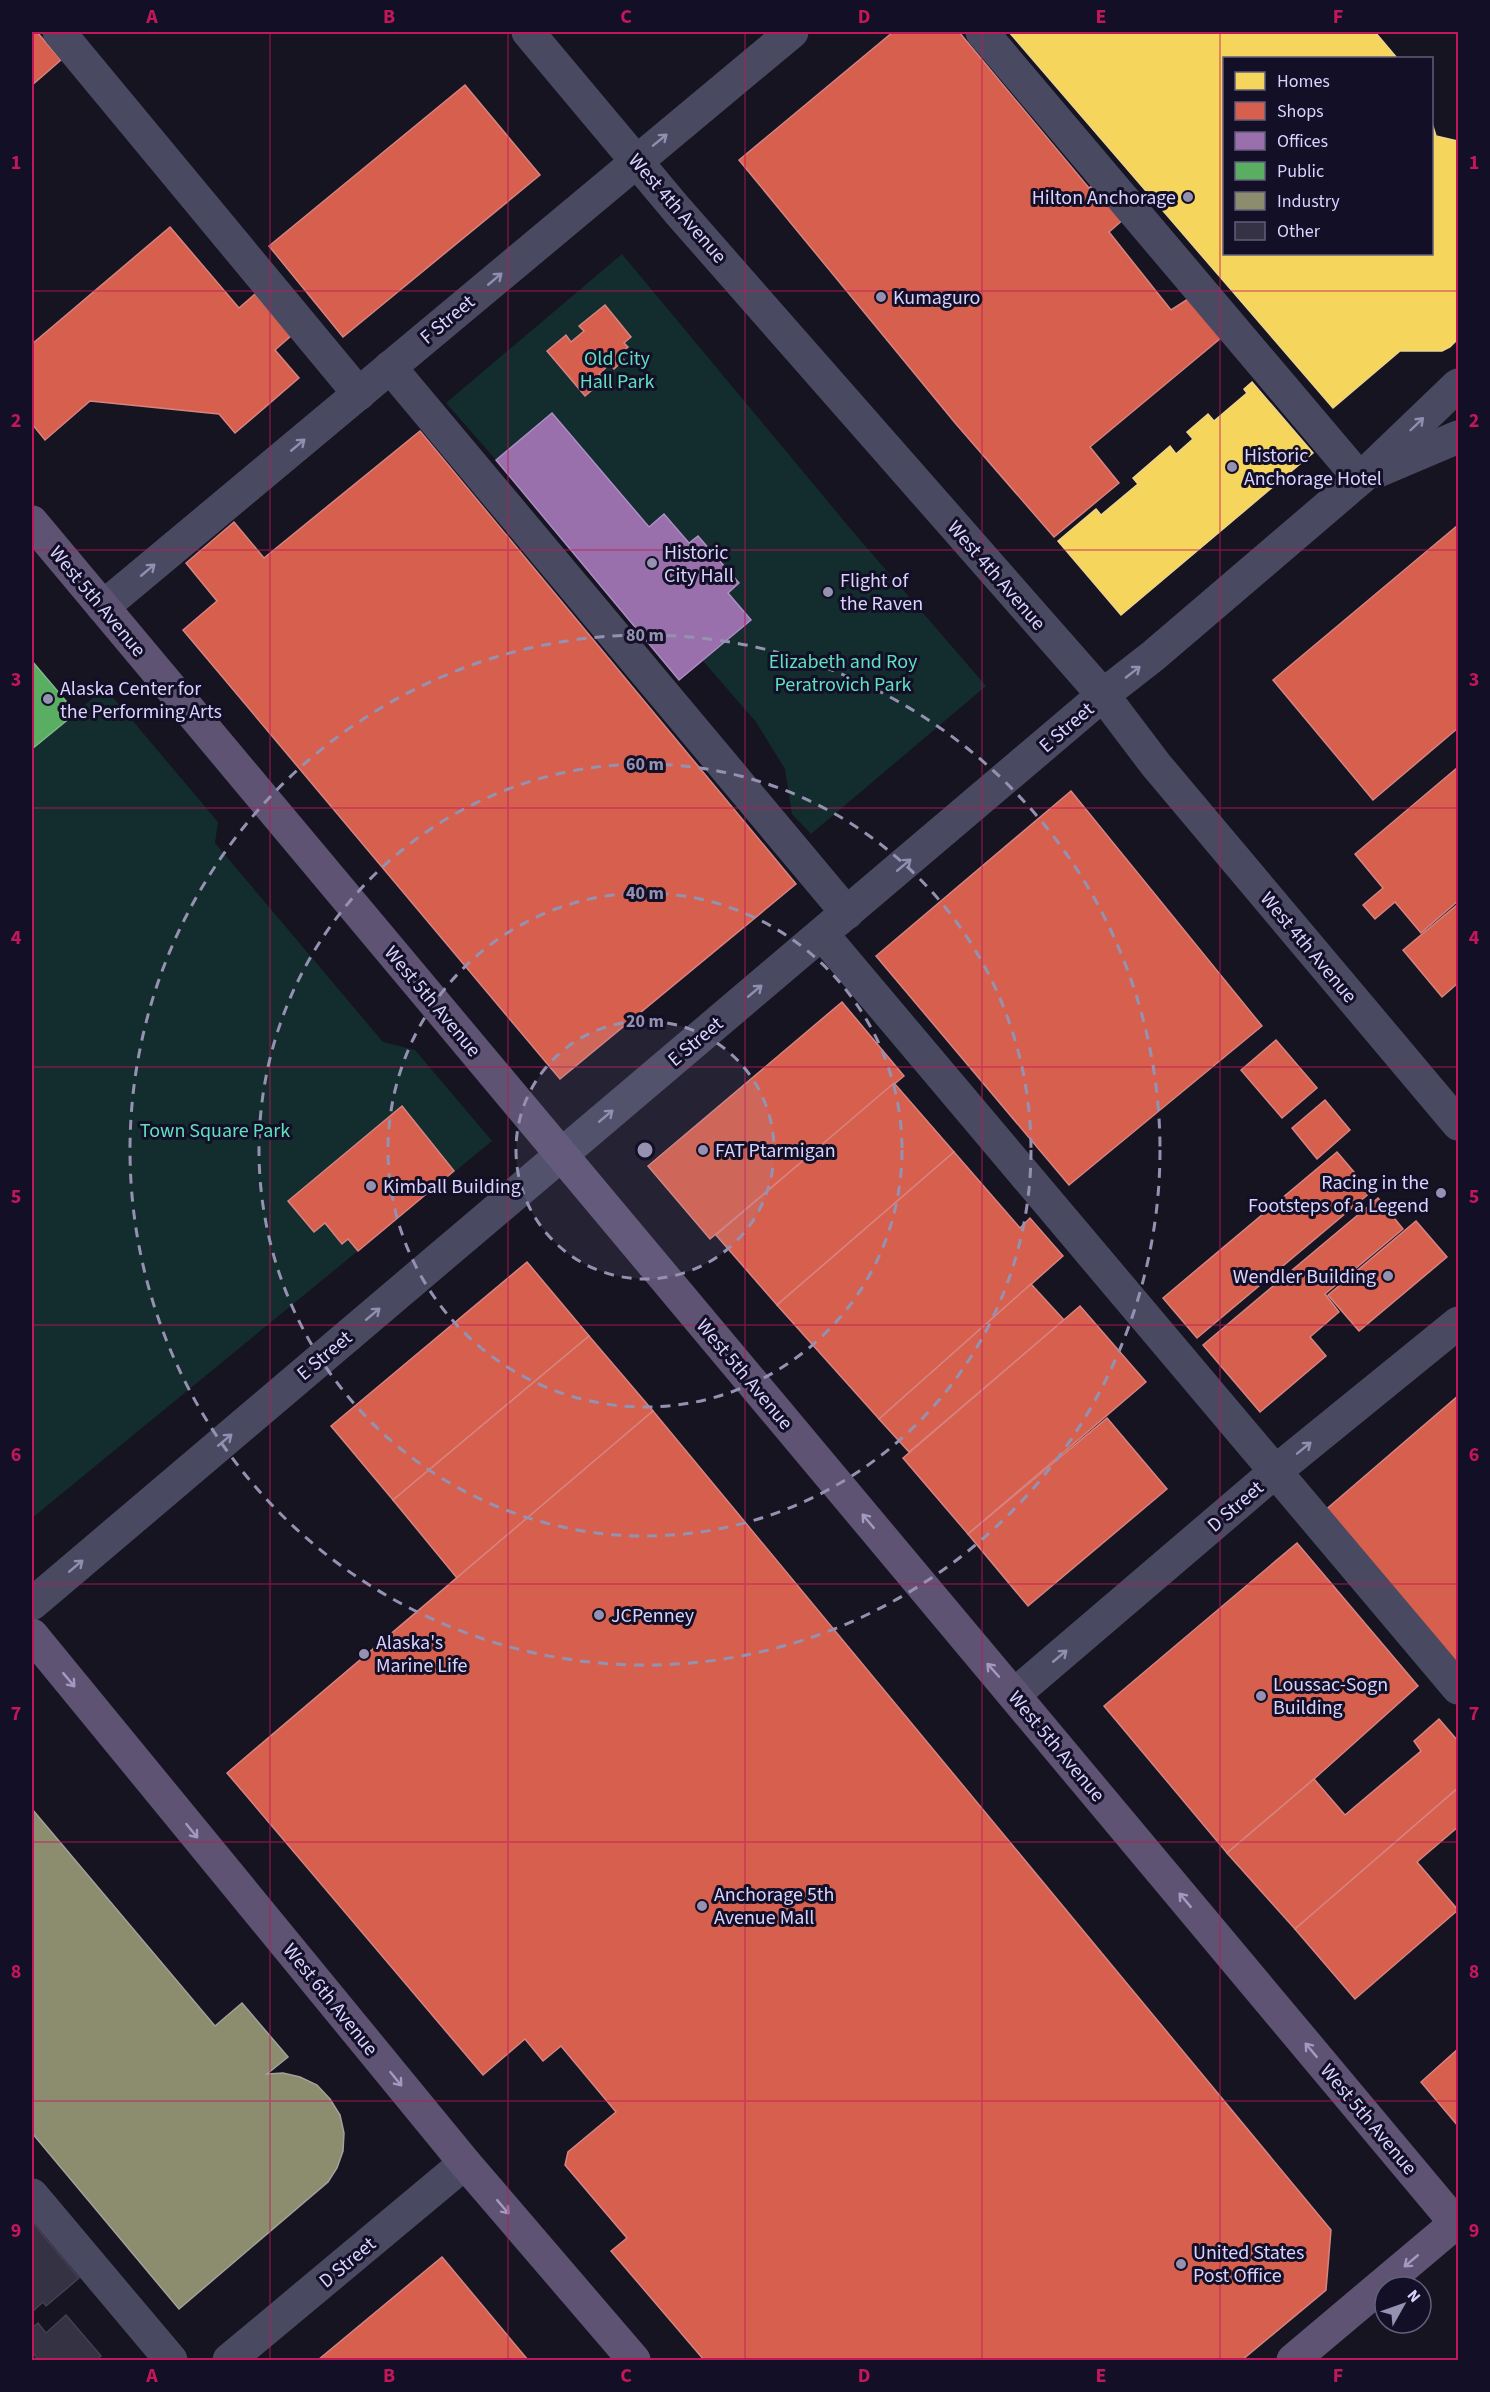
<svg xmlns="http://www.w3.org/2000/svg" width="1490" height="2392" font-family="'Source Sans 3',sans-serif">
	<rect width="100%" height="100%" fill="#161421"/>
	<g fill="#132c2d">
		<polygon points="622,254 854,533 986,686 811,834 792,814 785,769 756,722 703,661 751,620 728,593 739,582 698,536 689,543 664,514 649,527 553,413 496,460 446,403"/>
		<polygon points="105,688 218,822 215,843 383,1042 415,1050 492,1141 32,1518 32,749"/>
	</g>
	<g fill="#f6d55c" stroke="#edd58d" stroke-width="1.5">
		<polygon points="1009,32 1375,32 1397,58 1224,58 1224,254 1432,254 1432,123 1436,136 1458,141 1457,340 1450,347 1442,351 1400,351 1333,408"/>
		<polygon points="1252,382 1313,453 1121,615 1058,541 1096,509 1101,515 1138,484 1133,478 1170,446 1176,454 1193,439 1187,432 1208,414 1214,421 1247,393 1244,389"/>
	</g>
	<g fill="#d6604d" stroke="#d78382" stroke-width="1.5">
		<polygon points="32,32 37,32 61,60 32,85"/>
		<polygon points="893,32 959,32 1089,188 1095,183 1125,218 1109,232 1171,310 1188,299 1221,338 1090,447 1119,483 1054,537 956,424 739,160"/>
		<polygon points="465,85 540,175 343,337 269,246"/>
		<polygon points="170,227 239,308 255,294 291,336 275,350 299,378 235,433 219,414 90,401 45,440 32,424 32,344"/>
		<polygon points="605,305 631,337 624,343 628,347 619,355 624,360 614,369 610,364 599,374 604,380 585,396 547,351 566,335 571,342 584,331 579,326"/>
		<polygon points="420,431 796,884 560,1079 183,630 217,601 186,563 234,522 264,558"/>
		<polygon points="1458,525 1458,728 1373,800 1273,680"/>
		<polygon points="1458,767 1458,901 1421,933 1395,902 1375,919 1363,905 1383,888 1355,854"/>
		<polygon points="1071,791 1262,1026 1069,1185 876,956"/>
		<polygon points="1458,904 1458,983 1442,997 1403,950"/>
		<polygon points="842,1002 904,1076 710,1239 648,1166"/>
		<polygon points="1276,1040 1317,1088 1282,1118 1241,1070"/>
		<polygon points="894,1083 954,1152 777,1305 716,1235"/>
		<polygon points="1325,1100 1350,1130 1317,1159 1292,1128"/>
		<polygon points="402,1106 454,1171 358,1251 348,1239 342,1244 325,1223 314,1232 288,1201"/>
		<polygon points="954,1152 1020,1228 1030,1218 1063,1256 879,1419 777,1305"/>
		<polygon points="1337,1152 1371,1192 1197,1338 1163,1298"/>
		<polygon points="1378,1198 1403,1229 1325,1294 1339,1312 1310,1337 1326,1356 1260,1412 1203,1345"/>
		<polygon points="1416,1221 1447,1257 1359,1331 1328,1295"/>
		<polygon points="527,1262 589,1336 393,1500 331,1426"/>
		<polygon points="1031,1284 1064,1320 909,1452 879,1419"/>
		<polygon points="1080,1306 1146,1382 968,1534 903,1458"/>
		<polygon points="589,1336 653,1411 457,1578 393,1500"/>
		<polygon points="1458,1396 1458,1658 1453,1662 1323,1512"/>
		<polygon points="653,1411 1331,2230 1326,2290 1242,2360 704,2360 611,2251 627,2238 565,2165 568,2152 616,2112 561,2046 543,2061 525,2039 483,2075 227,1773"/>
		<polygon points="1107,1418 1167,1489 1028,1606 968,1534"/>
		<polygon points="1297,1543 1418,1686 1314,1779 1227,1853 1104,1706"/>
		<polygon points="1439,1719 1458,1741 1458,1788 1295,1929 1227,1853 1314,1779 1345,1815 1421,1751 1414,1741"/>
		<polygon points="1458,1788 1458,1827 1417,1862 1458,1910 1355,1999 1295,1929"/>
		<polygon points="1458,2049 1458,2126 1421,2082"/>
		<polygon points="442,2257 528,2360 318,2360"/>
	</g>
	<polygon fill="#9970ab" stroke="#ac8ec4" stroke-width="1.5" points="552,413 649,527 664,514 689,543 698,536 739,583 728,593 751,620 679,680 496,460"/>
	<polygon fill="#5aae61" stroke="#80b990" stroke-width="1.5" points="32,661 76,713 32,749"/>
	<polygon fill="#8c8c6e" stroke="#a3a29a" stroke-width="1.5" points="32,1809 215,2026 242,2003 288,2057 267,2074 283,2073 300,2077 317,2085 330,2099 340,2115 344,2133 343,2151 337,2168 328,2182 179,2309 32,2133"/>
	<g fill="#343243" stroke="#433f54" stroke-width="1.5">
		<polygon points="32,2222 79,2278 46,2306 43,2302 32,2312"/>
		<polygon points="66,2315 101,2356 96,2360 39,2360 32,2352 32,2328 38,2323 46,2333"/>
	</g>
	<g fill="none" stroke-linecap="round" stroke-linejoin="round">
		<g stroke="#4a4962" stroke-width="33">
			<polyline points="59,32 359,394"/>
			<polyline points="528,32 678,211 1103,695 1156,765 1458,1124"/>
			<polyline points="982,32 1360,479"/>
			<polyline points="390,367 847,913"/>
			<polyline points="1378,471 1458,437"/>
			<polyline points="103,607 792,32"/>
			<polyline points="822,934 1458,1688"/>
			<polyline points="32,1604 1103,695 1153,656 1360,479 1458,385"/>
			<polyline points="1015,1694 1276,1471 1458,1323"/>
			<polyline points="32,2195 171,2360"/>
			<polyline points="229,2360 465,2163"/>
		</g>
		<g stroke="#5e5373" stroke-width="33">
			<polyline points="32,522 1458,2226"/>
			<polyline points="32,1635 465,2163 634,2360"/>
			<polyline points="1293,2360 1458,2221"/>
		</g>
	</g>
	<defs><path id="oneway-shaft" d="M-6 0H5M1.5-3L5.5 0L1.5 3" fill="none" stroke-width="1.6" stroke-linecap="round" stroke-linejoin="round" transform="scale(1.5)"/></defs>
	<g stroke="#928eb0">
		<use href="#oneway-shaft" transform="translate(660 140) rotate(-39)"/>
		<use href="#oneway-shaft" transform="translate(495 279) rotate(-40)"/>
		<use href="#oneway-shaft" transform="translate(1417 424) rotate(-44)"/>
		<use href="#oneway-shaft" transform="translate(298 445) rotate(-40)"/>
		<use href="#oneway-shaft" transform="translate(148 570) rotate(-40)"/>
		<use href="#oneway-shaft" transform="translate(1133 672) rotate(-38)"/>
		<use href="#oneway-shaft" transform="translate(904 865) rotate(-40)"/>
		<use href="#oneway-shaft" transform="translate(755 991) rotate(-40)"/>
		<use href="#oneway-shaft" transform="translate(606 1116) rotate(-40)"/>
		<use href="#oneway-shaft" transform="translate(373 1314) rotate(-40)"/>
		<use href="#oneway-shaft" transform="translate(225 1440) rotate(-40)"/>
		<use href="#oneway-shaft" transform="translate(1304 1448) rotate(-39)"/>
		<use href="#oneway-shaft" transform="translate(76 1566) rotate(-40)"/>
		<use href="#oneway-shaft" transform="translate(1060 1656) rotate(-40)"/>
	</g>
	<g stroke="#a29ac0">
		<use href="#oneway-shaft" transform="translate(868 1521) rotate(-130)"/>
		<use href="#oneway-shaft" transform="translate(993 1670) rotate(-132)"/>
		<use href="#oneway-shaft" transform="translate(69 1680) rotate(50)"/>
		<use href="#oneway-shaft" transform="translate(192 1831) rotate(51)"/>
		<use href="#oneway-shaft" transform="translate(1185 1900) rotate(-130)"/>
		<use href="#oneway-shaft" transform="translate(1311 2050) rotate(-130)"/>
		<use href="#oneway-shaft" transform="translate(396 2079) rotate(51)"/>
		<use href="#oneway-shaft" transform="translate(503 2207) rotate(50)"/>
		<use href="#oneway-shaft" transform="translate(1411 2261) rotate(140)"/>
	</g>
	<path fill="none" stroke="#c2185b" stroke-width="1.5" stroke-opacity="0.55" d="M270,32V2360M508,32V2360M745,32V2360M982,32V2360M1220,32V2360M32,291H1458M32,550H1458M32,808H1458M32,1067H1458M32,1325H1458M32,1584H1458M32,1842H1458M32,2101H1458"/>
	<circle cx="645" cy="1150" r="129" fill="#9591b1" fill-opacity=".12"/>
	<g fill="none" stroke="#9591b1" stroke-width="3" stroke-dasharray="10 8">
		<circle cx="645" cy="1150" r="129"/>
		<circle cx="645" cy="1150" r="257"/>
		<circle cx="645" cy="1150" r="386"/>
		<circle cx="645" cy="1150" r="515"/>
	</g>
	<g fill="#9591b1" stroke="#130f26" stroke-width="2">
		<circle cx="1188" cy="197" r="6"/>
		<circle cx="881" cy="297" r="6"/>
		<circle cx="1232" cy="467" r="6"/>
		<circle cx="652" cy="563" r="6"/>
		<circle cx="828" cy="592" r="6"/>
		<circle cx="48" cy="699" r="6"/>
		<circle cx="703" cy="1150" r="6"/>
		<circle cx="371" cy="1186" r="6"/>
		<circle cx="1441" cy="1193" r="6"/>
		<circle cx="1388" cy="1276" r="6"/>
		<circle cx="599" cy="1615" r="6"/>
		<circle cx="364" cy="1654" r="6"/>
		<circle cx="1261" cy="1696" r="6"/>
		<circle cx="702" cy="1906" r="6"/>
		<circle cx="1181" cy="2264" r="6"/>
	</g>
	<g text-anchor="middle" stroke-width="6" stroke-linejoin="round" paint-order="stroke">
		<g font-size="20" fill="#d9d4ff" stroke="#130f26" text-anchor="start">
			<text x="1176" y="204" text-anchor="end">Hilton Anchorage</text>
			<text x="893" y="304">Kumaguro</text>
			<text x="1244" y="462">Historic<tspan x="1244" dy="23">Anchorage Hotel</tspan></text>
			<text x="664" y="559">Historic<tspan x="664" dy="23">City Hall</tspan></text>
			<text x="840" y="587">Flight of<tspan x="840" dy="23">the Raven</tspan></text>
			<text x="60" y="695">Alaska Center for<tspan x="60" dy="23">the Performing Arts</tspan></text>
			<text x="715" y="1157">FAT Ptarmigan</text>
			<text x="1429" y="1189" text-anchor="end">Racing in the<tspan x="1429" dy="23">Footsteps of a Legend</tspan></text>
			<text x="383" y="1193">Kimball Building</text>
			<text x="1376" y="1283" text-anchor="end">Wendler Building</text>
			<text x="611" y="1622">JCPenney</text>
			<text x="376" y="1649">Alaska's<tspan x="376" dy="23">Marine Life</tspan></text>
			<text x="1273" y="1691">Loussac-Sogn<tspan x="1273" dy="23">Building</tspan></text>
			<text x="714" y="1901">Anchorage 5th<tspan x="714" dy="23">Avenue Mall</tspan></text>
			<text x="1193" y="2259">United States<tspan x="1193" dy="23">Post Office</tspan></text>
		</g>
		<g font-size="20" fill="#d9d4ff" stroke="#130f26">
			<text transform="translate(678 208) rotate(49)" y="7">West 4th Avenue</text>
			<text transform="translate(447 319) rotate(-40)" y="7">F Street</text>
			<text transform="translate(997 575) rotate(49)" y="7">West 4th Avenue</text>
			<text transform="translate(98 601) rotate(50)" y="7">West 5th Avenue</text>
			<text transform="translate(1066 727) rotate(-41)" y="7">E Street</text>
			<text transform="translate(1309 947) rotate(50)" y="7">West 4th Avenue</text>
			<text transform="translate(433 1001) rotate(50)" y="7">West 5th Avenue</text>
			<text transform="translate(695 1041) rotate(-40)" y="7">E Street</text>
			<text transform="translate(324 1355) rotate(-40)" y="7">E Street</text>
			<text transform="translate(745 1374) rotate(50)" y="7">West 5th Avenue</text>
			<text transform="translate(1235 1506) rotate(-41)" y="7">D Street</text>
			<text transform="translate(1057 1746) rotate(50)" y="7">West 5th Avenue</text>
			<text transform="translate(331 1999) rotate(51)" y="7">West 6th Avenue</text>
			<text transform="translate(1369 2119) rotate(50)" y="7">West 5th Avenue</text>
			<text transform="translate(347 2262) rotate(-40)" y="7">D Street</text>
		</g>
		<g font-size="20" fill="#5fe0c0" stroke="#130f26">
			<text x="617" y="365">Old City<tspan x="617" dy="23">Hall Park</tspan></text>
			<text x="843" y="668">Elizabeth and Roy<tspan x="843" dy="23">Peratrovich Park</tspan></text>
			<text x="215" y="1137">Town Square Park</text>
		</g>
	</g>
	<circle cx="645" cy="1150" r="9" fill="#9591b1" stroke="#130f26" stroke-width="3"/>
	<g font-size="18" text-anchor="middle" font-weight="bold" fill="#9591b1" stroke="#130f26" stroke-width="6" stroke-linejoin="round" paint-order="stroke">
		<text x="645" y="641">80 m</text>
		<text x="645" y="770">60 m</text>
		<text x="645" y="899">40 m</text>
		<text x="645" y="1027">20 m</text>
	</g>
	<rect width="1490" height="2392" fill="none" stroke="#130f26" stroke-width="66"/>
	<rect x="1223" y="57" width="210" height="198" fill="#130f26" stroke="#625e7d" stroke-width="1.5"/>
	<rect x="1235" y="72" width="30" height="18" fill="#f6d55c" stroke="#625e7d" stroke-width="1.5"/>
	<text x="1277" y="87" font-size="18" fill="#d9d4ff">Homes</text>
	<rect x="1235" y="102" width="30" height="18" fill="#d6604d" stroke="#625e7d" stroke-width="1.5"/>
	<text x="1277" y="117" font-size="18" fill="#d9d4ff">Shops</text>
	<rect x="1235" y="132" width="30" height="18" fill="#9970ab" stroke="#625e7d" stroke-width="1.5"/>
	<text x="1277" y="147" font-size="18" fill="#d9d4ff">Offices</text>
	<rect x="1235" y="162" width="30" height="18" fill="#5aae61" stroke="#625e7d" stroke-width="1.5"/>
	<text x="1277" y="177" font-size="18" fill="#d9d4ff">Public</text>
	<rect x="1235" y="192" width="30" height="18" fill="#8c8c6e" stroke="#625e7d" stroke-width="1.5"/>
	<text x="1277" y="207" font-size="18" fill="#d9d4ff">Industry</text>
	<rect x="1235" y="222" width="30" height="18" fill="#343243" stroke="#625e7d" stroke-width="1.5"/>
	<text x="1277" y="237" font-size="18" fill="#d9d4ff">Other</text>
	<g transform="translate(1403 2305) rotate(50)"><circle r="28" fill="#130f26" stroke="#625e7d" stroke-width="1.5"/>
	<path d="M0-4.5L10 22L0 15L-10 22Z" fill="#9591b1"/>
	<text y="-9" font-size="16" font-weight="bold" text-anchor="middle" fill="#d9d4ff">N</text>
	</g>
	<rect x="33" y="33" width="1424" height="2326" fill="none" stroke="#c2185b" stroke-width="2"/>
	<g font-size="20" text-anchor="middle" font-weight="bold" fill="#c2185b">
		<text x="152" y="23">A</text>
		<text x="389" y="23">B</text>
		<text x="626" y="23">C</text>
		<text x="864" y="23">D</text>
		<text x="1101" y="23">E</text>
		<text x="1338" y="23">F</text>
		<text x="16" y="169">1</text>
		<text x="1474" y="169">1</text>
		<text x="16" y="427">2</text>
		<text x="1474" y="427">2</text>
		<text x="16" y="686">3</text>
		<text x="1474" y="686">3</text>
		<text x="16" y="944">4</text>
		<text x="1474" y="944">4</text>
		<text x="16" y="1203">5</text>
		<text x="1474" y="1203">5</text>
		<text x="16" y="1461">6</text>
		<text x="1474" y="1461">6</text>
		<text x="16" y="1720">7</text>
		<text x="1474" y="1720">7</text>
		<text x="16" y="1978">8</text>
		<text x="1474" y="1978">8</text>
		<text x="16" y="2237">9</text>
		<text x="1474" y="2237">9</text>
		<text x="152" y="2382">A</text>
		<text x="389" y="2382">B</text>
		<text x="626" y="2382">C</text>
		<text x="864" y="2382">D</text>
		<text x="1101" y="2382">E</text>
		<text x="1338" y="2382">F</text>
	</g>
</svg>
